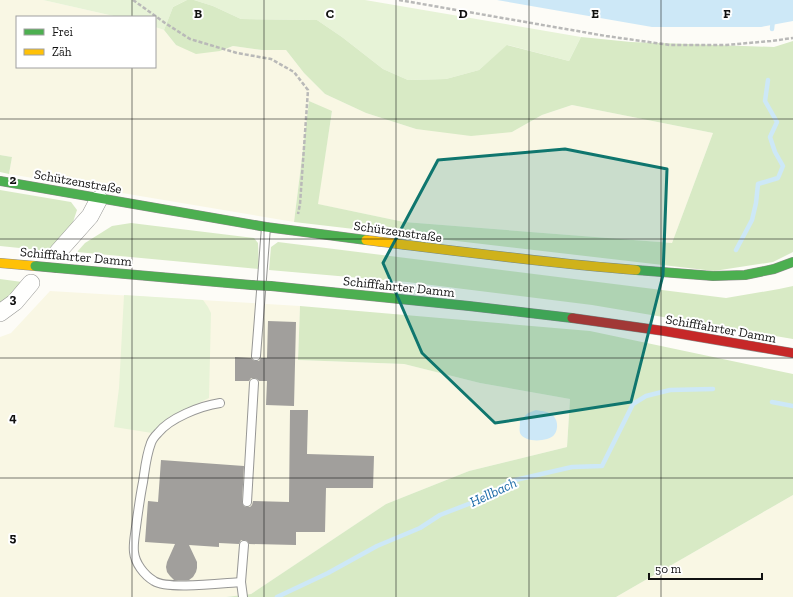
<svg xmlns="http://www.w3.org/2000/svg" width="793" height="597" font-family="'Zilla Slab',serif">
	<rect width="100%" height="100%" fill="#fdfcf7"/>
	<g fill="#f9f7e4">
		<polygon points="0,0 43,0 118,17 17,17 17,67 155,67 155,27 164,30 176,45 220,51 233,46 262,50 286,50 304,73 325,94 366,113 416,129 512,132 542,115 572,105 713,133 672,243 404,222 317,204 332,112 309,101 294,222 9,174 12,157 0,155"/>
		<polygon points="50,291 300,306 298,360 404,364 480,383 570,399 567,447 469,471 386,504 251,594 226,597 0,597 0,337 11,333"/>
		<polygon points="793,495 793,597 616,597"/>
	</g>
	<g fill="#e7f3d7">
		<polygon points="43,0 187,0 173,7 164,30 155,27 155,17 118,17"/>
		<polygon points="194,0 365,0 581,37 569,61 508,45 479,70 446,79 408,80 383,69 342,37 317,20 241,19 213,6"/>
		<polygon points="124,295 203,300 208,307 211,313 209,398 169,417 159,426 152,433 114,427 119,388"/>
	</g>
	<g fill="#d8eac5">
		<polygon points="187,0 194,0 213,6 241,19 317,20 342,37 383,69 408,80 446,79 479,70 507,45 569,61 581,37 631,42 774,47 793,41 793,252 773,262 714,271 294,222 309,101 332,111 318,204 404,222 672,243 713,133 572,105 542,115 512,132 471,136 416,129 366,113 325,94 304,73 286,50 262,50 233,46 220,51 196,54 176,45 164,30 173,7"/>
		<polygon points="0,155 12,157 9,174 0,172"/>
		<polygon points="0,190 71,202 77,210 72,225 49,251 0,246"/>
		<polygon points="131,223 254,238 258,243 259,269 77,252 85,243 112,226"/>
		<polygon points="278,242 726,298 779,289 793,286 793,339 592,305 407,282 269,270 271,247"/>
		<polygon points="0,279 22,282 9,298 0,304"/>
		<polygon points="300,306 590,331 793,374 793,495 616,597 226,597 251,594 386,504 469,471 567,447 570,399 480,383 404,364 298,360"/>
	</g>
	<g fill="#cde8f7">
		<polygon points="497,0 793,0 793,21 761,27 652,27"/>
		<path d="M536,410C541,411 546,411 551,414C558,418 559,429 554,435C548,442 524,443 520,433C519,430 520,425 520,421L528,413Z"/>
	</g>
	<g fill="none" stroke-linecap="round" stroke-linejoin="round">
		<g stroke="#cde8f7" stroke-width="4.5">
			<polyline points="772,29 773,19"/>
			<polyline points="736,250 752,220 756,203 758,184 778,178 783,166 775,152 770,137 777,122 765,101 768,80"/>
			<polyline points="772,402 793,406"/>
			<polyline points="277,597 328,573 377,546 420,528 440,515 484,498 511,481 572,467 602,466 633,404 646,396 670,390 713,389"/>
		</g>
	</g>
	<g fill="#a19f9c">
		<polygon points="268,321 296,322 294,406 266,405 267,381 259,381 257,379 254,378 251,378 249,381 235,381 235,357 251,358 253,360 256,361 259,361 261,358 267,358"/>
		<polygon points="290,410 308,410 307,454 374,456 373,488 326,488 325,532 296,532 296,545 249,544 247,541 244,540 241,540 239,544 219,543 219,547 189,545 197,562 197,568 196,572 193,577 189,580 174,580 170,576 167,572 166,567 167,562 175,544 145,542 148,501 158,502 161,460 244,466 242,502 244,506 246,507 250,507 252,505 253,501 289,502"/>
	</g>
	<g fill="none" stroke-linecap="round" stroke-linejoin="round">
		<defs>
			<g id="lane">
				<polyline points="256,356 266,227"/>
				<path d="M220,403C200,406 170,418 158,433C155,436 152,440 151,443C146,456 145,469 143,482C140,497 138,512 136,527C135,535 133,544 134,552C135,563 144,575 154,581C168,590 223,583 241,582"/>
				<polyline points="247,502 254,383"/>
				<polyline points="243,597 241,582 244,545"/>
			</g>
			<g id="street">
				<polyline points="58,252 90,216 99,199"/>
				<polyline points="0,313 15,302 31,283"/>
			</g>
			<g id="fast">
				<polyline points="0,181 266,227 366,240"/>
				<polyline points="57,268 251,285"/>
				<polyline points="636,270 713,276 745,275 774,269 793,262"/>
				<polyline points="271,286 469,306 572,318"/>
			</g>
			<g id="slow">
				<path d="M366,240C456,251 546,263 636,270"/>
				<polyline points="0,263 35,266"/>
			</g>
			<polyline id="jam" points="572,318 664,331 793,353"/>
		</defs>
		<use href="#lane" stroke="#979795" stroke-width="10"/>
		<use href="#street" stroke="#979795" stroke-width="18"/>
		<use href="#fast" stroke="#8e8d8b" stroke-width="10"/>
		<use href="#slow" stroke="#8e8d8b" stroke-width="10"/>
		<use href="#jam" stroke="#8e8d8b" stroke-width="10"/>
		<g stroke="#b9b9b8" stroke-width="2.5" stroke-dasharray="4 2" stroke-linecap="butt">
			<polyline points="133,0 165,23 190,39 237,53 271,59 294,72 308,90 300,204 298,214"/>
			<polyline points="399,0 606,36 670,45 726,45 771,41 793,38"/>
		</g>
		<use href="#lane" stroke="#fffffe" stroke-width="8"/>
		<use href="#street" stroke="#fffffe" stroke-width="17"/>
		<use href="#fast" stroke="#4caf50" stroke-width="9"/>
		<use href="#slow" stroke="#ffc107" stroke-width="9"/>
		<use href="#jam" stroke="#c62828" stroke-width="9"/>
		<defs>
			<g id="fast-bridge">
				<polyline points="35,266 57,268"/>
				<polyline points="251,285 271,286"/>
			</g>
		</defs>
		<use href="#fast-bridge" stroke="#858482" stroke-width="10" stroke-linecap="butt"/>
		<use href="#fast-bridge" stroke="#4caf50" stroke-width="9"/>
	</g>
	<path fill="#0f766e" fill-opacity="0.2" stroke="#0f766e" stroke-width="3" stroke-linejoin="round" d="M565,149L667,169L663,275L631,402L495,423L422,353L383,263L438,160Z"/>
	<path fill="none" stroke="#111" stroke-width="1" stroke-opacity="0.55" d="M132,0V17M264,0V597M396,0V597M529,0V597M661,0V597M132,67V597M0,119H793M0,239H793M0,358H793M0,478H793"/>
	<g text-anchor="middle" stroke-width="4" stroke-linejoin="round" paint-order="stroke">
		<g font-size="13" fill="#111" stroke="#fff">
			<text transform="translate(78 181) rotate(10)" y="5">Schützenstraße</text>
			<text transform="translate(398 231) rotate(8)" y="5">Schützenstraße</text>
			<text transform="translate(76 256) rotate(5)" y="5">Schifffahrter Damm</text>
			<text transform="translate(399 286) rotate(6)" y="5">Schifffahrter Damm</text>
			<text transform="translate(721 328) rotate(10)" y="5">Schifffahrter Damm</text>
		</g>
		<g font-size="14" font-style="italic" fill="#1768a6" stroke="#fff">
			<text transform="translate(493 492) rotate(-25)" y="5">Hellbach</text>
		</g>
	</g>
	<g font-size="13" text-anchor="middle" font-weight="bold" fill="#111" stroke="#fff" stroke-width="4" stroke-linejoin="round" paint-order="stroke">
		<text x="198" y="18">B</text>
		<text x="330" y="18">C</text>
		<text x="463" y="18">D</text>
		<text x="595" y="18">E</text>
		<text x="727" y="18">F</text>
		<text x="13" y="184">2</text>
		<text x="13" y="303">3</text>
		<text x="13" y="422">4</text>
		<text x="13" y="542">5</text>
	</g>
	<rect x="16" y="16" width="140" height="52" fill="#ffffff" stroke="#a0a0a0"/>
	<rect x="24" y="29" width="20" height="6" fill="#4caf50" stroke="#a0a0a0"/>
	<text x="52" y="36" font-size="12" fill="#111111">Frei</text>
	<rect x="24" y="49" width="20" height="6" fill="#ffc107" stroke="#a0a0a0"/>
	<text x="52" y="56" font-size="12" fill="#111111">Zäh</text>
	<path d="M649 573v6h113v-6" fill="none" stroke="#111111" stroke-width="2"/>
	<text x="655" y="573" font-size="12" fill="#111111" stroke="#ffffff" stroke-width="3" paint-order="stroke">50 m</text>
</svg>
